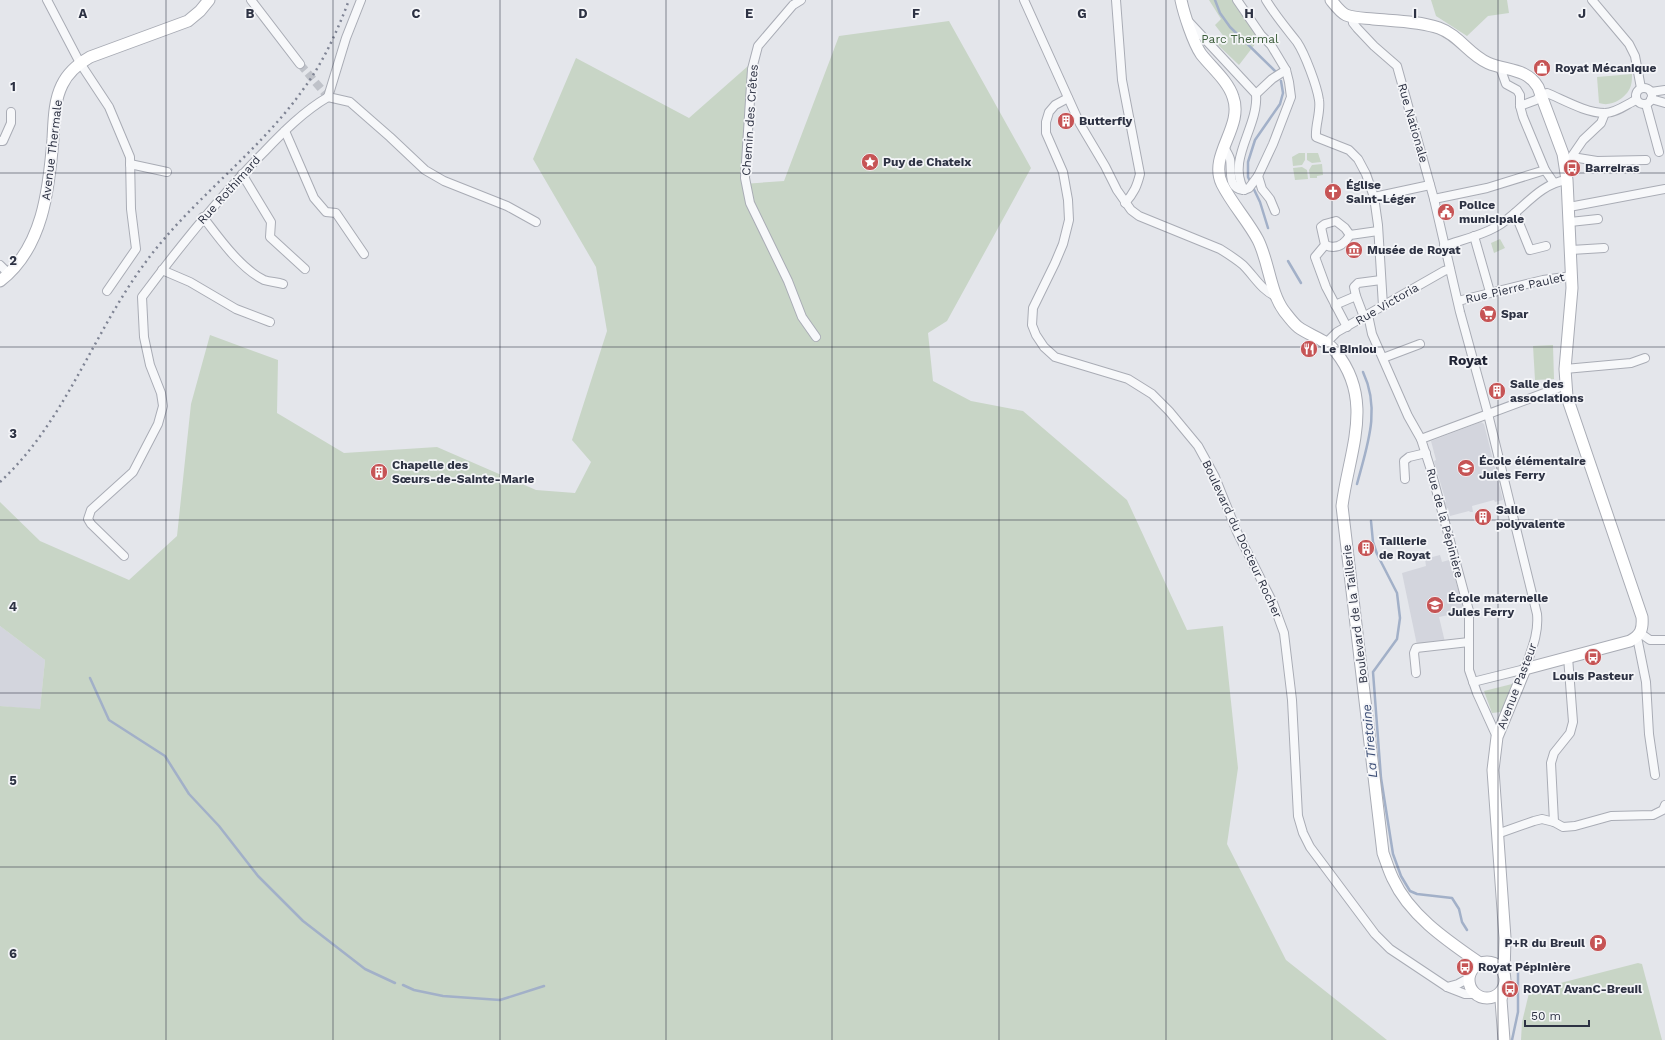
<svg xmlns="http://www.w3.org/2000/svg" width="1665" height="1040" font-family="'Work Sans',sans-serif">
	<rect width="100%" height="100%" fill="#e4e6eb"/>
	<g fill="#d3d5dd">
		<polygon points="1481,422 1484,424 1503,500 1495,502 1494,500 1472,506 1473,512 1470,512 1469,511 1450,516 1448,508 1445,509 1444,503 1446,502 1434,461 1436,460 1431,441"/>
		<polygon points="1440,555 1442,562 1449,560 1461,598 1463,612 1439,617 1445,642 1417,645 1402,573 1426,566 1425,559"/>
		<polygon points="0,626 45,660 40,710 0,706"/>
	</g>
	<g fill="#c8d5c6">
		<polygon points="1209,0 1233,0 1239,11 1259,39 1239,65 1218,45 1225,38 1215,25 1221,19"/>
		<polygon points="1431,0 1507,0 1509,13 1488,16 1467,36 1436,16"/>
		<polygon points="949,21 1031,168 947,321 928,333 933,381 971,401 1023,411 1127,500 1187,630 1223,626 1238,768 1227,844 1286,960 1387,1040 0,1040 0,706 40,709 45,660 0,626 0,502 40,541 129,580 177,536 191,404 210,335 278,360 277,413 344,453 437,447 536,490 575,493 591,462 572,440 607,331 596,267 533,159 576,58 689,118 748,66 743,184 784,181 839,36"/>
		<path d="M1632,74C1632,79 1632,85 1629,90C1623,100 1610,107 1599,103L1597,77Z"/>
		<polygon points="1299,153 1305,153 1305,160 1302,165 1293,166 1292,157"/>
		<polygon points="1307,153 1318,153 1321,162 1312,163 1307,160"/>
		<polygon points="1322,164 1323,175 1317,176 1317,178 1310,178 1309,170 1312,165"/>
		<polygon points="1302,167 1307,170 1308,179 1295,180 1293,168"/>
		<polygon points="1500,239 1505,248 1494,253 1491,243"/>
		<polygon points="1553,345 1554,379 1535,380 1533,346"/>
		<polygon points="1512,684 1501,712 1492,713 1484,691"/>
		<polygon points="1638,963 1642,964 1662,1040 1521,1040 1522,1022 1529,993 1541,988"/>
	</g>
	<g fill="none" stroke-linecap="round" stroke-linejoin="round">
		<g stroke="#a2b0c8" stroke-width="2.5">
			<polyline points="1215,0 1220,13 1230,27 1275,71"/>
			<polyline points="1268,228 1260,202 1248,177 1248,162 1255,140 1280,104 1283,93 1281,81"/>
			<polyline points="1288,261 1301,283"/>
			<path d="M1357,484C1367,446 1381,410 1363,372"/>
			<polyline points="1371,521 1373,542 1377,554 1397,593 1400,618 1397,639 1373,672 1381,778 1393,854 1401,876 1410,891 1417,894 1452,898 1459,909 1462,922 1467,930"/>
			<polyline points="90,678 109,720 165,756 189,794 219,826 258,876 303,921 365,969 395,983"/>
			<polyline points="403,985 414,990 443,996 500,1000 544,986"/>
			<polyline points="1512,1040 1518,1012 1518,972"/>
		</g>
		<polyline stroke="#bfc2c9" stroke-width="8" stroke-dasharray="8 4" stroke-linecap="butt" points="300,64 328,97"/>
		<defs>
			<g id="minor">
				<polyline points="47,0 80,63 109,107 130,157 131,209 136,249 107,291"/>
				<polyline points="251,0 300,64"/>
				<polyline points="801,0 793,5 758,46 752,69 745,178 750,203 788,281 802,317 816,337"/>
				<path d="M1024,0L1080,124L1105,166L1117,190L1131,210L1139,216L1220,249C1228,254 1236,259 1243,265C1255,277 1261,290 1277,297"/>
				<path d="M1116,0L1122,80L1140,174C1137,186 1134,193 1125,203"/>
				<polyline points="1237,0 1261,35 1271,45 1286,70 1289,82 1291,97 1273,144 1258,176 1249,188 1244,190"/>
				<path d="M1266,0C1275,15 1286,28 1297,42C1305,54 1317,86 1319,100C1321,112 1315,125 1316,137L1349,150L1358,159L1366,174L1374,197L1378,225L1383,306"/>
				<polyline points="1592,0 1629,44 1635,56 1641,88"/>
				<path d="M1352,17L1353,23L1357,28L1374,46L1397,66L1434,199L1460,312L1488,414L1537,614C1539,634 1531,651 1525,669L1473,682"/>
				<path d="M1189,22L1256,94C1259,127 1226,159 1244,190"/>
				<polyline points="1500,67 1506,84 1517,90 1520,95 1520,106 1523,117 1545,170 1554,183"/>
				<circle cx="1644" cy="96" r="8"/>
				<polyline points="1651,92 1665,90"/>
				<polyline points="1256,94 1272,79 1286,70"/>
				<polyline points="328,97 350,102 390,137 425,170 444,181 507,206 536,222"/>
				<polyline points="328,97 346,38 361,0"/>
				<polyline points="1068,98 1055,105 1049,112 1046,122 1046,133 1063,172 1068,200 1069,220 1063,244 1055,263 1033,308 1032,325 1036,335 1044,347 1055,357 1128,379 1152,394 1169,411 1198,446 1215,477 1237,532 1273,603 1284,633 1292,700 1298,816 1303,833 1310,847 1375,934 1390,949 1447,987 1465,994 1476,994"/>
				<polyline points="1651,99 1665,103"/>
				<polyline points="1646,104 1659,152"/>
				<path d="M1520,106L1536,100L1541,95L1547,93C1564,100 1586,113 1605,113C1616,113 1627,104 1636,100"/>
				<polyline points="285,131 314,198 326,212 336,213 364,254"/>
				<polyline points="0,141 3,141 11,123 11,112"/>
				<path d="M1224,147C1226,151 1229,155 1230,159C1232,170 1227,188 1243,190"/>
				<polyline points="1572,157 1597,161 1646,160"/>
				<polyline points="1570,159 1583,140 1601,123 1605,113"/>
				<polyline points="130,164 167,172"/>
				<polyline points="242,174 271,222 270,237 305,269"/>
				<polyline points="1258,176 1262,189 1270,199 1275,211"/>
				<polyline points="1374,197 1430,185"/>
				<polyline points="1434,199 1487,188 1545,170"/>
				<polyline points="1569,207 1665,189"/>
				<polyline points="1515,213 1530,250 1546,246"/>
				<path d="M203,217C219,238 240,268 264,280C270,282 277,282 283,284"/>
				<polyline points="1570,222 1598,219"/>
				<polyline points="1474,236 1490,292"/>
				<path d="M1325,245C1336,250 1344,245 1350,235L1378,231"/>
				<path d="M1444,246C1461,240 1480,236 1496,227C1521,213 1537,184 1567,180"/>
				<polyline points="1571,250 1604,248"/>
				<polyline points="0,265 9,274"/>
				<polyline points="162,270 190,282 236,309 270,322"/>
				<polyline points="1458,301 1543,280 1572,276"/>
				<polyline points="1335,305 1356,296"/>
				<polyline points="1368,315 1372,334 1408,416 1421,439 1430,467 1469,611 1469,670 1477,693 1497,737"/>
				<polyline points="1364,317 1356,296 1354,287 1358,283 1381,280"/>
				<polyline points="1347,327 1326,287 1315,257 1325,245 1321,227 1325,224 1336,221 1345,228 1350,235"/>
				<polyline points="1326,343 1337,332 1444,271 1450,269"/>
				<polyline points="1383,358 1420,344"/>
				<polyline points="1565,369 1631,363 1645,358"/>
				<polyline points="1421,439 1566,385"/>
				<polyline points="1405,479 1404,461 1409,457 1426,453"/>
				<path d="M124,556L91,524L88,519L91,510L133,472L158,424L163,406L161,393L150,365L144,337L142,297C180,246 219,197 264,152C283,132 304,111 328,97"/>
				<polyline points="1640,633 1650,640 1665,640"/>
				<polyline points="1637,637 1646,682 1649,734 1655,775"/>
				<polyline points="1416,673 1414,653 1416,648 1469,642"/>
				<polyline points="1554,822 1551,763 1554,753 1570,733 1573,722 1568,657"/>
				<polyline points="1497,834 1534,821 1542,819 1554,822 1563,827 1575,826 1611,816 1653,815 1663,810 1665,805"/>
				<polyline points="1447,987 1458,984 1469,978"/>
			</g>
			<g id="secondary">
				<path d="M1181,0C1184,14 1193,42 1201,54C1212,68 1228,81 1233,97C1244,127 1208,155 1222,184C1232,204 1248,221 1258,240C1269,262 1270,292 1284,311C1288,316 1293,323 1298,327C1310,336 1326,339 1336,352C1375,401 1349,451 1342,506L1383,853C1386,861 1389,871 1393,879C1410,916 1448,941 1481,964"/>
				<path d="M1331,0C1335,5 1340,12 1346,15C1354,18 1364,18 1373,19C1394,21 1418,21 1439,28C1459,35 1469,55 1488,63C1506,71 1527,68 1538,87L1563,154L1567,180L1572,288L1565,369L1567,397L1642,617C1643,629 1641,635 1630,641L1525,669L1497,737L1493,770L1505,938L1504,975"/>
				<path d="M0,281C43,248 49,189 53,139C54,121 54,101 62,85C68,72 78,64 90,57L188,21L200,11L209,0"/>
				<circle cx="1487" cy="980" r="18"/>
				<polyline points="1503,989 1501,1000 1504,1040"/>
			</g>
		</defs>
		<use href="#minor" stroke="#a9acb5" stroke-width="10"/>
		<use href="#secondary" stroke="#a9acb5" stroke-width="13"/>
		<use href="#minor" stroke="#f7f8fa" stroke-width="8"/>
		<use href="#secondary" stroke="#fff" stroke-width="11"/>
		<path stroke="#7f8494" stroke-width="2.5" stroke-dasharray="2 4" stroke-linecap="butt" d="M0,482C65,422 93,333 145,263C191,200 257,154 302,91C323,63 337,32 349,0"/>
	</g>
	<path fill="none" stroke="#2d3243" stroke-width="1" stroke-opacity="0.55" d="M166,0V1040M333,0V1040M500,0V1040M666,0V1040M832,0V1040M999,0V1040M1166,0V1040M1332,0V1040M1498,0V1040M0,173H1665M0,347H1665M0,520H1665M0,693H1665M0,867H1665"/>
	<defs>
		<symbol id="shop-disc" viewBox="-11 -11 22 22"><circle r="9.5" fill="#c65455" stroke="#f4f5f8"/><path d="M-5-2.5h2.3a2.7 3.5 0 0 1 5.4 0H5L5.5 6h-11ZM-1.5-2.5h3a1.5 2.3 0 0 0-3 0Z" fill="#fff"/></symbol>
		<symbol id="building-disc" viewBox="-11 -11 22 22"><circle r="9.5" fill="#c65455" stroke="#f4f5f8"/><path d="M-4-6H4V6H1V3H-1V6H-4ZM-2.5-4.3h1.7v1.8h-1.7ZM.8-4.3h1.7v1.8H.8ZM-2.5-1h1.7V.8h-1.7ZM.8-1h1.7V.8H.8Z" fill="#fff"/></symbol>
		<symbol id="sight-disc" viewBox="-11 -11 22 22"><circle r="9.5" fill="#c65455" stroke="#f4f5f8"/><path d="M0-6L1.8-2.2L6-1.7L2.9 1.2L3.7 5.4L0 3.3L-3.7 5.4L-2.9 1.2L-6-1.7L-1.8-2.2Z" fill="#fff"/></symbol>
		<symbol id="bus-disc" viewBox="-11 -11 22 22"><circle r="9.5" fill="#c65455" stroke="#f4f5f8"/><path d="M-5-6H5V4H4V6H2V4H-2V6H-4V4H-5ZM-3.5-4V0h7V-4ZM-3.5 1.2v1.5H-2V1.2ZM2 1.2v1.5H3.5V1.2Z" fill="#fff"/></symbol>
		<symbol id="church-disc" viewBox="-11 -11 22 22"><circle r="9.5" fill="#c65455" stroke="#f4f5f8"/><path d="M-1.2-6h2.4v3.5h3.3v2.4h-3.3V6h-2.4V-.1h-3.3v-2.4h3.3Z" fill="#fff"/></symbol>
		<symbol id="civic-disc" viewBox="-11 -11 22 22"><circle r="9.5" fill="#c65455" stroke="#f4f5f8"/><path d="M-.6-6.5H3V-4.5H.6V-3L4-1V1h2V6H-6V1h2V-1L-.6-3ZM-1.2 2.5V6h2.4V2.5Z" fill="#fff"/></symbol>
		<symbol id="museum-disc" viewBox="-11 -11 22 22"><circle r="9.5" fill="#c65455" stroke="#f4f5f8"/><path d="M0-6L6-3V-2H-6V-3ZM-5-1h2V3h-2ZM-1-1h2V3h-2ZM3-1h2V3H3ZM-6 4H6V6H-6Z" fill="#fff"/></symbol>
		<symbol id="supermarket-disc" viewBox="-11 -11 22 22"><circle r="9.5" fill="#c65455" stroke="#f4f5f8"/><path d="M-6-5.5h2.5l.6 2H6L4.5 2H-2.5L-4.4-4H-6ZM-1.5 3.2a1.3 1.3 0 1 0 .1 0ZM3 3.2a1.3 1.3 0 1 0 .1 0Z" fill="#fff"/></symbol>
		<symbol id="restaurant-disc" viewBox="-11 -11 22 22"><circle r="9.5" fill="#c65455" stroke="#f4f5f8"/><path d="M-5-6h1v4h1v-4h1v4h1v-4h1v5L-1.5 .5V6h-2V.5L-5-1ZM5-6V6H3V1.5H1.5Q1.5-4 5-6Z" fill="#fff"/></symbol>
		<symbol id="school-disc" viewBox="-11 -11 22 22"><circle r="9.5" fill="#c65455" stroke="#f4f5f8"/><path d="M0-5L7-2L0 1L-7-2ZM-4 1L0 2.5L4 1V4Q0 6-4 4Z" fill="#fff"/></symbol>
		<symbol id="parking-disc" viewBox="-11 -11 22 22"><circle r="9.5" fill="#c65455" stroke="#f4f5f8"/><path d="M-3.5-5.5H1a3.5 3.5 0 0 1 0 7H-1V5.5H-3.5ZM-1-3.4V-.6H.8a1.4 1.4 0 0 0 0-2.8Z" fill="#fff"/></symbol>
	</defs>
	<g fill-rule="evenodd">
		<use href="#shop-disc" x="1532" y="58" width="20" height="20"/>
		<use href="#building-disc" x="1056" y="111" width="20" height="20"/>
		<use href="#sight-disc" x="860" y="152" width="20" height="20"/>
		<use href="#bus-disc" x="1562" y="158" width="20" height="20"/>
		<use href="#church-disc" x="1323" y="182" width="20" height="20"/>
		<use href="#civic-disc" x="1436" y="202" width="20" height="20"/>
		<use href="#museum-disc" x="1344" y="240" width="20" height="20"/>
		<use href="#supermarket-disc" x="1478" y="304" width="20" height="20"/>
		<use href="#restaurant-disc" x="1299" y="339" width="20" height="20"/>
		<use href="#building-disc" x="1487" y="381" width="20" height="20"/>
		<use href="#school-disc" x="1456" y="458" width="20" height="20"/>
		<use href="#building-disc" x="369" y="462" width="20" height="20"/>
		<use href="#building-disc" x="1473" y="507" width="20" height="20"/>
		<use href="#building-disc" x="1356" y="538" width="20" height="20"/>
		<use href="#school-disc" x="1425" y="595" width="20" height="20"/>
		<use href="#bus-disc" x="1583" y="647" width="20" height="20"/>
		<use href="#parking-disc" x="1588" y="933" width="20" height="20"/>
		<use href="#bus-disc" x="1455" y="957" width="20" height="20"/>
		<use href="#bus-disc" x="1500" y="979" width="20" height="20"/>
	</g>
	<g text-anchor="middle" stroke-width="3.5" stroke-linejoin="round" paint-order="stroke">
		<g font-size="12" fill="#3d5e3b" stroke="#f4f5f8">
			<text x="1240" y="43">Parc Thermal</text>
		</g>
		<g font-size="12" font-weight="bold" fill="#2d3243" stroke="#f4f5f8" text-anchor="start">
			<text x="1555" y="72">Royat Mécanique</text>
			<text x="1079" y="125">Butterfly</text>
			<text x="883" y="166">Puy de Chateix</text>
			<text x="1585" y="172">Barreiras</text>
			<text x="1346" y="189">Église<tspan x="1346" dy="14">Saint-Léger</tspan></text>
			<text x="1459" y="209">Police<tspan x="1459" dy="14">municipale</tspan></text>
			<text x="1367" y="254">Musée de Royat</text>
			<text x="1501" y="318">Spar</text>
			<text x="1322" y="353">Le Biniou</text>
			<text x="1510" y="388">Salle des<tspan x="1510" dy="14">associations</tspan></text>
			<text x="1479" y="465">École élémentaire<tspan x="1479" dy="14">Jules Ferry</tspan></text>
			<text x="392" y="469">Chapelle des<tspan x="392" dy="14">Sœurs-de-Sainte-Marie</tspan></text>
			<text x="1496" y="514">Salle<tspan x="1496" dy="14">polyvalente</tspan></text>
			<text x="1379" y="545">Taillerie<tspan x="1379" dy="14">de Royat</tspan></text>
			<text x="1448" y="602">École maternelle<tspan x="1448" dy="14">Jules Ferry</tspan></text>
			<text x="1593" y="680" text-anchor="middle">Louis Pasteur</text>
			<text x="1585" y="947" text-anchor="end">P+R du Breuil</text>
			<text x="1478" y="971">Royat Pépinière</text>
			<text x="1523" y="993">ROYAT AvanC-Breuil</text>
		</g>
		<g font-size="12" fill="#2d3243" stroke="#f4f5f8">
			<text transform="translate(750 120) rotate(-86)" y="4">Chemin des Crêtes</text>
			<text transform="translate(1413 123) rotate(74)" y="4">Rue Nationale</text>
			<text transform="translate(52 150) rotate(-83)" y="4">Avenue Thermale</text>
			<text transform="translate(229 190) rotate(-48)" y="4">Rue Rothimard</text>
			<text transform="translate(1515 288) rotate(-13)" y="4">Rue Pierre Paulet</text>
			<text transform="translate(1387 304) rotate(-30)" y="4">Rue Victoria</text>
			<text transform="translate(1445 523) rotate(75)" y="4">Rue de la Pépinière</text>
			<text transform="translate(1242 539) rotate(65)" y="4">Boulevard du Docteur Rocher</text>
			<text transform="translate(1355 614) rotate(-97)" y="4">Boulevard de la Taillerie</text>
			<text transform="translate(1517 686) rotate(-69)" y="4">Avenue Pasteur</text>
		</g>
		<g font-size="13" font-style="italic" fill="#3a4c74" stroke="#f4f5f8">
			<text transform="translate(1369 741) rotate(-95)" y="5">La Tiretaine</text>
		</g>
		<g font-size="14" font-weight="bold" fill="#1f2334" stroke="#f4f5f8">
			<text x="1468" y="365">Royat</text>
		</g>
	</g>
	<g font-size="13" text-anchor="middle" font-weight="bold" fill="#2d3243" stroke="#f4f5f8" stroke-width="3.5" stroke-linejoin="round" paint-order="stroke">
		<text x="83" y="18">A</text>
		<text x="250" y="18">B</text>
		<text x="416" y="18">C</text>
		<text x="583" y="18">D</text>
		<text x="749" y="18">E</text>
		<text x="916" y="18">F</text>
		<text x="1082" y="18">G</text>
		<text x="1249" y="18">H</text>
		<text x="1415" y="18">I</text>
		<text x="1582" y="18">J</text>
		<text x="13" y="91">1</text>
		<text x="13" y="265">2</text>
		<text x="13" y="438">3</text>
		<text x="13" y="611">4</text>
		<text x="13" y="785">5</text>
		<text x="13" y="958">6</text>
	</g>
	<path d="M1525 1020v6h64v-6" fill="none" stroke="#2d3243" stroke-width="2"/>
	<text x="1531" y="1020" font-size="12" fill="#2d3243" stroke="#f4f5f8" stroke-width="3" paint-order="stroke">50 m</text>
</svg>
